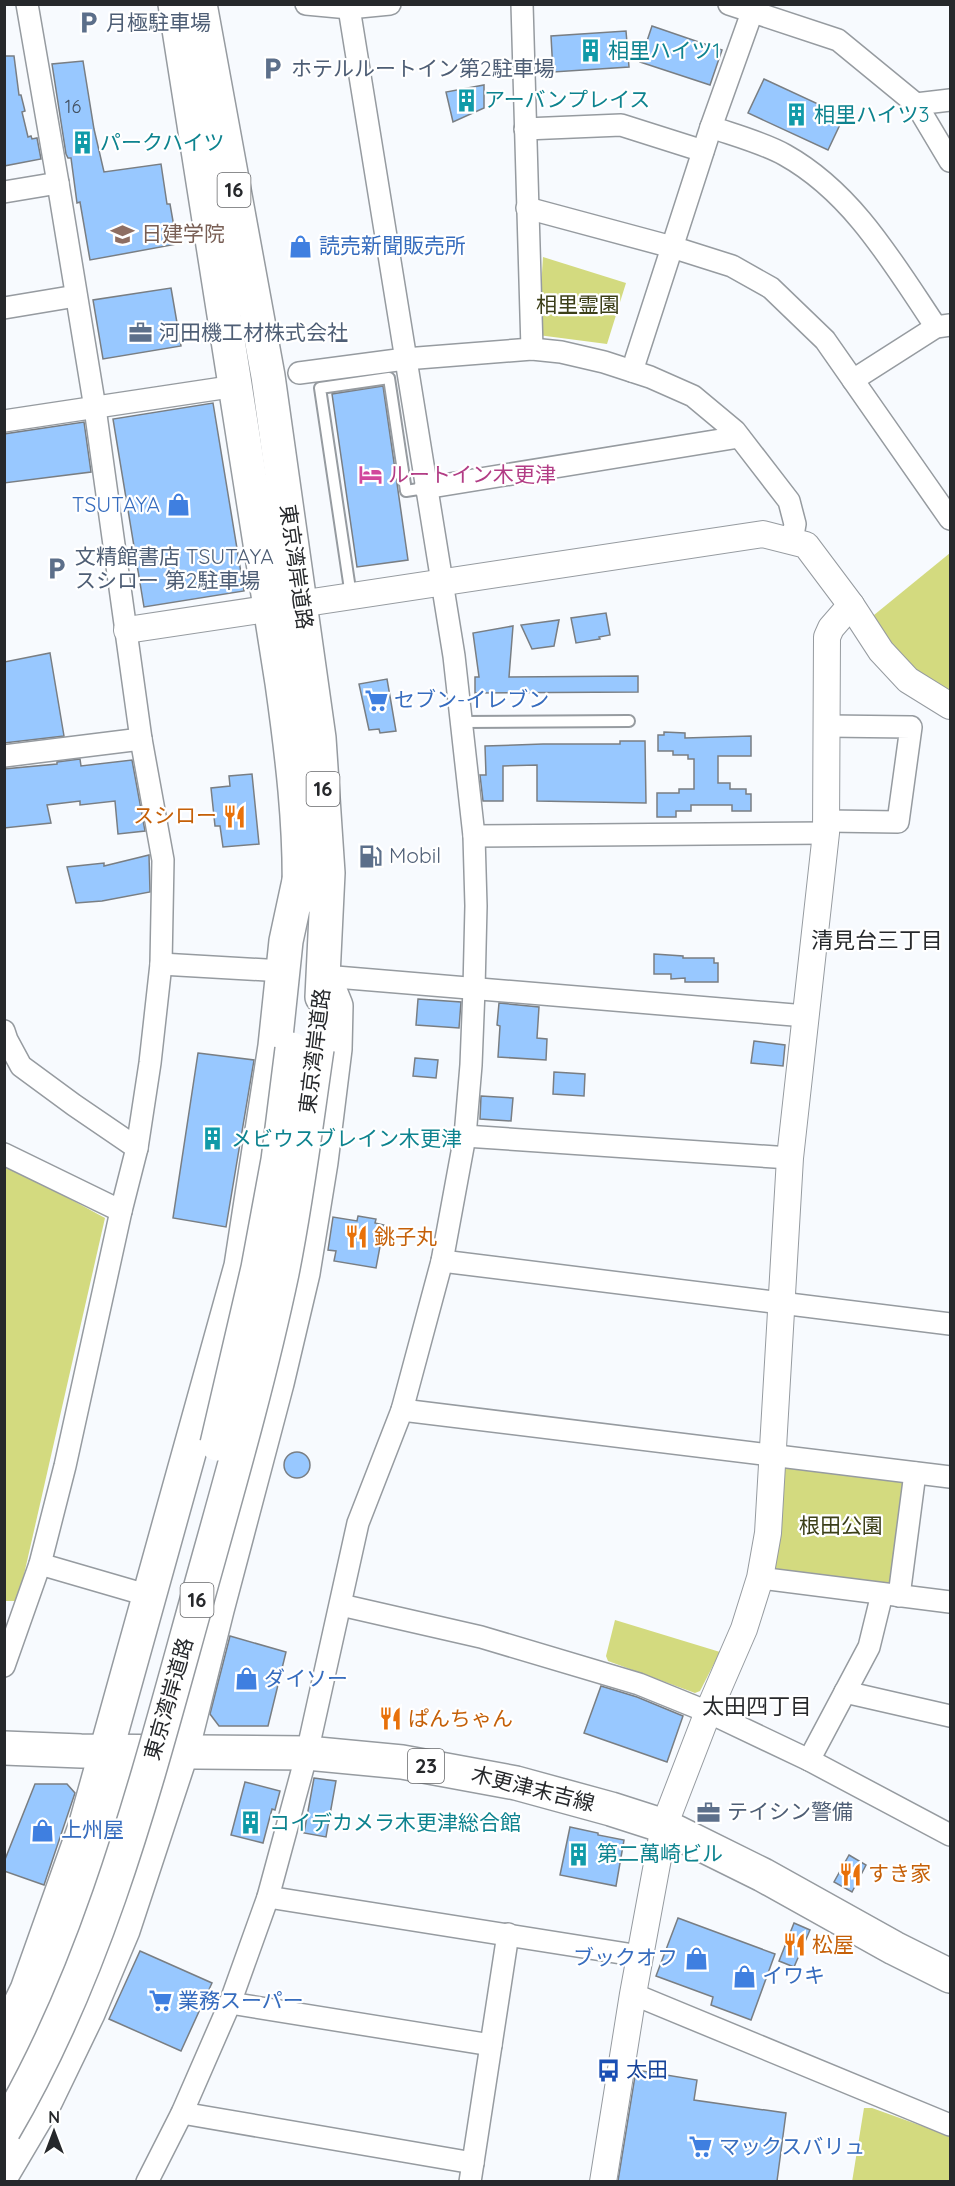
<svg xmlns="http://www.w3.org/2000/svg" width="955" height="2186" font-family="Quicksand,'Noto Sans JP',sans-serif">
	<rect width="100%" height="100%" fill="#f7fafe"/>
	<g fill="#d3da7f">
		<polygon points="543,257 626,283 607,344 538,335"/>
		<polygon points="950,553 950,706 863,624"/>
		<polygon points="4,1163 105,1218 18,1601 5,1601"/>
		<polygon points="775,1459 909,1477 896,1592 766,1575"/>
		<polygon points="615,1620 720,1652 700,1691 695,1693 608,1661 606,1656"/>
		<polygon points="864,2108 872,2108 950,2136 950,2181 852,2182"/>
	</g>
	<g fill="#98c8ff" stroke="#797e83" stroke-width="1.5">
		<polygon points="652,26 722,50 710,85 640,62"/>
		<polygon points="626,31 629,67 553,72 551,36"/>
		<polygon points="4,56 14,56 19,95 21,95 25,111 22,112 28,137 31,136 32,139 37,138 41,159 4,166"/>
		<polygon points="83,61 94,129 104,172 161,164 167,204 170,204 177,244 90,260 80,202 77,203 71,158 68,158 66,154 52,64"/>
		<polygon points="764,79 844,116 828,150 748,113"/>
		<polygon points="484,85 484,108 453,122 446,92"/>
		<polygon points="171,288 181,346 103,359 93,300"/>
		<polygon points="383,386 408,560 357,567 332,394"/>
		<polygon points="213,403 244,591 144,607 113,419"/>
		<polygon points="84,422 91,472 4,483 4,434"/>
		<polygon points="606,613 610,635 599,637 600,639 576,643 571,618"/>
		<polygon points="559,620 554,646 532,649 521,625"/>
		<polygon points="513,626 509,677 638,676 638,692 475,693 475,677 479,677 473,633"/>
		<polygon points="50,653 64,736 4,743 4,662"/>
		<polygon points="387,679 396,731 380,733 379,729 369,730 359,684"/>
		<polygon points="664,732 685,733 685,738 751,736 751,756 718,756 718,783 730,783 730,789 746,789 746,794 751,794 751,811 732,811 732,805 691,805 691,811 676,811 676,817 657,817 657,793 679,793 679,789 694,789 694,759 688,759 688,755 673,755 673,751 658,751 658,735 664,735"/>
		<polygon points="620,741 645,741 646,803 537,801 537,765 503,766 503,801 483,801 480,775 486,775 485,746 543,744 620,744"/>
		<polygon points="80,759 81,766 132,760 145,831 118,834 115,801 80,805 80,801 47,805 51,823 4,828 4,769 57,764 57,762"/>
		<polygon points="252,774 259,844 223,847 220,826 215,826 211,788 230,786 229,776"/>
		<polygon points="149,855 150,892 102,901 76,903 67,867 104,863 104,866"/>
		<polygon points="654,954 683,956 683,958 714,958 714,963 718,963 718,982 685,982 685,978 671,979 671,974 654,974"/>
		<polygon points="418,999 461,1002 459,1028 416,1025"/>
		<polygon points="499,1003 539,1007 537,1038 547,1039 546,1060 498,1057 500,1026 497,1025"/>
		<polygon points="754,1041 785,1045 783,1066 751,1063"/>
		<polygon points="198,1053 254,1060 226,1227 173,1218"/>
		<polygon points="415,1058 438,1060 436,1078 413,1076"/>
		<polygon points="554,1072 585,1074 584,1096 553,1094"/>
		<polygon points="481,1096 513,1098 511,1121 480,1119"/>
		<polygon points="358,1216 376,1219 375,1223 384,1225 376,1268 334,1261 336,1251 328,1250 333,1217 357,1221"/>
		<circle cx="297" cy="1465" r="13"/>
		<polygon points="230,1636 286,1652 268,1726 219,1726 210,1714"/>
		<polygon points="601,1686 637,1697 683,1716 667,1762 584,1733"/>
		<polygon points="314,1778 336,1781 326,1837 304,1833"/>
		<polygon points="245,1782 280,1791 275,1810 272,1809 263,1843 231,1835"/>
		<polygon points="35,1784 67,1784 75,1793 44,1885 4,1871 4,1862"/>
		<polygon points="570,1827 598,1833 598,1835 624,1840 616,1886 560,1875"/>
		<polygon points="849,1855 866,1865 852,1892 834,1882"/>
		<polygon points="678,1918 775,1954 751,2020 711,2005 713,1997 656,1976"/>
		<polygon points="794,1923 810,1930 794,1967 779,1961"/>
		<polygon points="140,1951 212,1983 181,2051 109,2019"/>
		<polygon points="636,2070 697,2080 694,2100 786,2113 777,2181 618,2181"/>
	</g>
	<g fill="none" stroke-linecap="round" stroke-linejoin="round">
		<defs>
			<g id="service">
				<polyline points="351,596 320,388 389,378 406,491 425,488"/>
				<polyline points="462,722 629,721"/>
			</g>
			<g id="minor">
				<polyline points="27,4 58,183"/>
				<polyline points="306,4 349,8 390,4"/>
				<polyline points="522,4 532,349"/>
				<polyline points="729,4 838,40 916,104 950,161"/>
				<polyline points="916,104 950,100"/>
				<path d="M711,127C734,135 764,143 785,155C853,193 893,263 936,327"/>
				<polyline points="525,129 621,125 703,151"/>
				<polyline points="4,192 58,183 95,408 141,739 163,860 161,964 150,1063 137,1148 121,1211 65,1466 40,1564 4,1666"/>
				<polyline points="527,208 672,247 732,266 771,288 825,340 950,519"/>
				<polyline points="4,308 76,296"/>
				<polyline points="632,371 711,127 755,4"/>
				<polyline points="299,373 405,359 532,349 561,352 604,362 650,377 693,396 735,431 789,501 795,524 792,541"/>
				<polyline points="853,380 936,327 950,325"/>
				<polyline points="4,421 236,386"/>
				<polyline points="425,488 739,437"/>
				<polyline points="4,756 141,739"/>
				<polyline points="827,821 898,822 911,727 827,726"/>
				<polyline points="474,836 826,833"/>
				<polyline points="161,964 283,971"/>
				<polyline points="324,976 806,1016"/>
				<polyline points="4,1031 7,1040 21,1066 74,1105 137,1148"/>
				<polyline points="465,1136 790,1158"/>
				<polyline points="4,1154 121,1211"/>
				<polyline points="442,1261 950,1324"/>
				<polyline points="402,1410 950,1477"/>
				<polyline points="40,1564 150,1596"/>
				<polyline points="760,1578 950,1602"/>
				<polyline points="899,1596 915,1473"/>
				<polyline points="341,1605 481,1637 639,1684 708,1712 809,1760 950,1835"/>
				<polyline points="845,1692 950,1716"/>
				<polyline points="809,1760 869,1647 882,1594"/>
				<polyline points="268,1897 640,1956"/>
				<polyline points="633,1994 950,2125"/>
				<polyline points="230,2003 491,2045"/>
				<polyline points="182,2113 473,2163"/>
				<polyline points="147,2182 182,2113 230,2003 268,1897 307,1753 358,1523 402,1410 442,1261 465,1136 471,1065 474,989 476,906 474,836 454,656 349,8"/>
				<polyline points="470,2182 508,1934"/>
			</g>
			<g id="tertiary">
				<polyline points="127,630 763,534 806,545 851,605 881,651 908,680 950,706"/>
				<polyline points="603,2182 633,1994 664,1826 708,1712 744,1629 760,1578 768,1533 790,1158 826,833 827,637 831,628 851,605"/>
			</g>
			<polyline id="primary" points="4,1748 81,1751 307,1753 402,1762 516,1783 611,1809 664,1826 763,1875 894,1948 950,1976"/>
			<g id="trunk">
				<path d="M175,4L282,683C292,754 301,827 299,899"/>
				<polyline points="200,4 268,376 319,738 328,873 322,997"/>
				<polyline points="4,2037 27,1990 85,1827 241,1266 275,1046 286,941 300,876"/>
				<path d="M4,2088C63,1983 99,1867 134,1753"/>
				<polyline points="4,2171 46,2100 88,2013 123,1930 182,1751 217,1610 277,1383 303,1273 321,1162 335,1049 336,1006 324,976"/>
			</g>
		</defs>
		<use href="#service" stroke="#969ba0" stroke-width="14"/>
		<use href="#minor" stroke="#969ba0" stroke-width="24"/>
		<use href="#tertiary" stroke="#969ba0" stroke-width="28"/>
		<use href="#primary" stroke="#969ba0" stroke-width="36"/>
		<use href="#trunk" stroke="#969ba0" stroke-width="36"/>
		<use href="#service" stroke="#fff" stroke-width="10"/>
		<use href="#minor" stroke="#fff" stroke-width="21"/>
		<use href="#tertiary" stroke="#fff" stroke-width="26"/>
		<use href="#primary" stroke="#fff" stroke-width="33"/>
		<use href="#trunk" stroke="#fff" stroke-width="33"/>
		<defs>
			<g id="trunk-bridge">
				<polyline points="217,1444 258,1268 278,1160 292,1049"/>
				<path d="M4,2130C94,1977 140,1806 187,1636C220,1516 256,1396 282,1273C297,1199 306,1124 317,1049"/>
			</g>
		</defs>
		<use href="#trunk-bridge" stroke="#969ba0" stroke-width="36" stroke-linecap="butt"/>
		<use href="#trunk-bridge" stroke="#fff" stroke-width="33"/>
	</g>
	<defs>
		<symbol id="parking-bare" viewBox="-9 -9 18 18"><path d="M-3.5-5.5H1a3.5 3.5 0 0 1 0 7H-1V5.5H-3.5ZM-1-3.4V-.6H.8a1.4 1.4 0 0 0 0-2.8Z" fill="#5c6f8a" stroke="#fff" stroke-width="2.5" paint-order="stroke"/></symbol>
		<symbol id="building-bare" viewBox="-9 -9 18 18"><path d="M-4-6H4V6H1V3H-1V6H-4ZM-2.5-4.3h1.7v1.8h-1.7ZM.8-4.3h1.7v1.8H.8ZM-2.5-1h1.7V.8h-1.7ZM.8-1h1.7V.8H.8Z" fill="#0f9aa8" stroke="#fff" stroke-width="2.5" paint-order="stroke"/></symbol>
		<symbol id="school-bare" viewBox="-9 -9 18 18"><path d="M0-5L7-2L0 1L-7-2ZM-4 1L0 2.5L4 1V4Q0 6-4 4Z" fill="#8d6e63" stroke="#fff" stroke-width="2.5" paint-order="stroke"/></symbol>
		<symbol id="shop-bare" viewBox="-9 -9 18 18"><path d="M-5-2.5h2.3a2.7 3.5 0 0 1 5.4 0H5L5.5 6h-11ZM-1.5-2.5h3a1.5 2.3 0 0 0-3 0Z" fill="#3f7fe0" stroke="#fff" stroke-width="2.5" paint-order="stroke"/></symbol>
		<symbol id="office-bare" viewBox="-9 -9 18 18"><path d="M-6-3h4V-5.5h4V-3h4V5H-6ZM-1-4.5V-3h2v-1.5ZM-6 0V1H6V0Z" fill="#5c6f8a" stroke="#fff" stroke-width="2.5" paint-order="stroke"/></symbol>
		<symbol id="hotel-bare" viewBox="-9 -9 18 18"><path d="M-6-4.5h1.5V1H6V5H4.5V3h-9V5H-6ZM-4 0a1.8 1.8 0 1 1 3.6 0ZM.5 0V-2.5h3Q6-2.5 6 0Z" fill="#d1479c" stroke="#fff" stroke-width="2.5" paint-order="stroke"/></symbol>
		<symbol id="supermarket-bare" viewBox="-9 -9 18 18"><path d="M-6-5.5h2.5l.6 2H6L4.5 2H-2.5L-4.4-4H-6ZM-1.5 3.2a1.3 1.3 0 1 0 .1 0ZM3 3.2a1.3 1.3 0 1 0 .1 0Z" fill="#3f7fe0" stroke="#fff" stroke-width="2.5" paint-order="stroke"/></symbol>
		<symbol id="restaurant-bare" viewBox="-9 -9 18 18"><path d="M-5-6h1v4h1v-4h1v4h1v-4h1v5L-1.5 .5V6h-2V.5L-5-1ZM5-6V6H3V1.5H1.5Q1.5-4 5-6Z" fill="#e8710a" stroke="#fff" stroke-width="2.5" paint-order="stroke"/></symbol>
		<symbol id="fuel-bare" viewBox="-9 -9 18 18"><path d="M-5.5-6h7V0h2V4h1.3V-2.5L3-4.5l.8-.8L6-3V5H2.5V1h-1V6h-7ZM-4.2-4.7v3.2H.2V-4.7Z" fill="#5c6f8a" stroke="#fff" stroke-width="2.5" paint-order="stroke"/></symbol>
		<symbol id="bus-bare" viewBox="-9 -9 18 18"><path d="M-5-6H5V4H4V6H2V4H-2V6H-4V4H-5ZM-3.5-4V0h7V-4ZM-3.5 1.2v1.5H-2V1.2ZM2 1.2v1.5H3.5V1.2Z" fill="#1a4fb4" stroke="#fff" stroke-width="2.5" paint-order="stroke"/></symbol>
	</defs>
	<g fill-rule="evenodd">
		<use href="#parking-bare" x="72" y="6" width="33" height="33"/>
		<use href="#building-bare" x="574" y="34" width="33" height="33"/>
		<use href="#parking-bare" x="256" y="52" width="33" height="33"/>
		<use href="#building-bare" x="450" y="84" width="33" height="33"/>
		<use href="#building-bare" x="780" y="98" width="33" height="33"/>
		<use href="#building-bare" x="66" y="126" width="33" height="33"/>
		<use href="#school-bare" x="106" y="218" width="33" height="33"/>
		<use href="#shop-bare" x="284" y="230" width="33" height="33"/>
		<use href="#office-bare" x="124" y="316" width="33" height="33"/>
		<use href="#hotel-bare" x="354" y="458" width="33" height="33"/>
		<use href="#shop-bare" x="162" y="488" width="33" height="33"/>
		<use href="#parking-bare" x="40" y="552" width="33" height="33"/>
		<use href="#supermarket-bare" x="360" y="684" width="33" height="33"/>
		<use href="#restaurant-bare" x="218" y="800" width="33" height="33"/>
		<use href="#fuel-bare" x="354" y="840" width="33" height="33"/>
		<use href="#building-bare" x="196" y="1122" width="33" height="33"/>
		<use href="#restaurant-bare" x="340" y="1220" width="33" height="33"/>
		<use href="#shop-bare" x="230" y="1662" width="33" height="33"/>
		<use href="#restaurant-bare" x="374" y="1702" width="33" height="33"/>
		<use href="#office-bare" x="692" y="1796" width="33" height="33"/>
		<use href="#building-bare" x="234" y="1806" width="33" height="33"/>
		<use href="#shop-bare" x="26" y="1814" width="33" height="33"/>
		<use href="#building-bare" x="562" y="1838" width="33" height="33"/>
		<use href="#restaurant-bare" x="834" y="1858" width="33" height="33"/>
		<use href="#restaurant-bare" x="778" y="1928" width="33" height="33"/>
		<use href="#shop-bare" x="680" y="1942" width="33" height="33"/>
		<use href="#shop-bare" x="728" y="1960" width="33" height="33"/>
		<use href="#supermarket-bare" x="144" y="1984" width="33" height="33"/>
		<use href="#bus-bare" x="592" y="2054" width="33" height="33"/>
		<use href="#supermarket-bare" x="684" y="2130" width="33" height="33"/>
	</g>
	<g text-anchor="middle" stroke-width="4.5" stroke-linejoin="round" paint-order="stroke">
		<g font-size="18" fill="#425060">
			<text x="73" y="113">16</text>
		</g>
		<g fill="#fff" stroke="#67686b" stroke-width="1.5">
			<rect x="217.5" y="173" width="33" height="34" rx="4.5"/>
			<rect x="306.5" y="772" width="33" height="34" rx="4.5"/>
			<rect x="180.5" y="1583" width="33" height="34" rx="4.5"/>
			<rect x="408" y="1749" width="36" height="34" rx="4.5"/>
		</g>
		<g font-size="20" font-weight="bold" fill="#26282b">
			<text x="234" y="197">16</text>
			<text x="323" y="796">16</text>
			<text x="197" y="1607">16</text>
			<text x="426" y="1773">23</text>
		</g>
		<g font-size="21" fill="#4e5e75" stroke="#fff" text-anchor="start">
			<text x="106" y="30">月極駐車場</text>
			<text x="291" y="76">ホテルルートイン第2駐車場</text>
			<text x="159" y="340">河田機工材株式会社</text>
			<text x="75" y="564">文精館書店 TSUTAYA<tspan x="75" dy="24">スシロー 第2駐車場</tspan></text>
			<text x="389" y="863">Mobil</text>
			<text x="727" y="1819">テイシン警備</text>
		</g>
		<g font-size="21" fill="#0d838f" stroke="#fff" text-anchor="start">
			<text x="608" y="58">相里ハイツ1</text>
			<text x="484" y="107">アーバンプレイス</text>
			<text x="814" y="122">相里ハイツ3</text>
			<text x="100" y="150">パークハイツ</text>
			<text x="231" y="1146">メビウスブレイン木更津</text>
			<text x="269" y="1830">コイデカメラ木更津総合館</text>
			<text x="597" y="1861">第二萬崎ビル</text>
		</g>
		<g font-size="21" fill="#785e54" stroke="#fff" text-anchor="start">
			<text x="141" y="241">日建学院</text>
		</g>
		<g font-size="21" fill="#366cbe" stroke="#fff" text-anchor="start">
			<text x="319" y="253">読売新聞販売所</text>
			<text x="160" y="512" text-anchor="end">TSUTAYA</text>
			<text x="394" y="707">セブン-イレブン</text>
			<text x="264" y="1686">ダイソー</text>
			<text x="61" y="1837">上州屋</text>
			<text x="678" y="1965" text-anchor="end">ブックオフ</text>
			<text x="762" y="1983">イワキ</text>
			<text x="178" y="2008">業務スーパー</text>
			<text x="719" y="2154">マックスバリュ</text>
		</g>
		<g font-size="21" fill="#3c3f18" stroke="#fff">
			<text x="578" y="312">相里霊園</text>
			<text x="841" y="1533">根田公園</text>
		</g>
		<g font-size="21" fill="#b23c85" stroke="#fff" text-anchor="start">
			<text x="388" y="482">ルートイン木更津</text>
		</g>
		<g font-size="21" fill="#26282b" stroke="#fff">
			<text transform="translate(296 567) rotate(82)" y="7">東京湾岸道路</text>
			<text transform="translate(315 1051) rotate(-83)" y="7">東京湾岸道路</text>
			<text transform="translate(169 1699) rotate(-74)" y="7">東京湾岸道路</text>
			<text transform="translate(533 1789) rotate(14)" y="7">木更津末吉線</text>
		</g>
		<g font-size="21" fill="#c56008" stroke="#fff" text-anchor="start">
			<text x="217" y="823" text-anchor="end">スシロー</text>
			<text x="374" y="1244">銚子丸</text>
			<text x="408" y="1726">ぱんちゃん</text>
			<text x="868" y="1881">すき家</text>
			<text x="812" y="1952">松屋</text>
		</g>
		<g font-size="21" fill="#164399" stroke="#fff" text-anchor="start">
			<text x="626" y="2077">太田</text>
		</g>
		<g font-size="22" fill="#26282b" stroke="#fff">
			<text x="877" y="948">清見台三丁目</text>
			<text x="757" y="1714">太田四丁目</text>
		</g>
	</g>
	<rect width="955" height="2186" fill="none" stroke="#26282b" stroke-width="12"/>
	<g transform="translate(54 2132)" stroke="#ffffff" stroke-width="4.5" paint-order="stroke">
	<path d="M0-4.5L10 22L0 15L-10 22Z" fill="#26282b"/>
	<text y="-9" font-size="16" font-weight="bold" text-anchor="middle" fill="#26282b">N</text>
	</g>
</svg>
